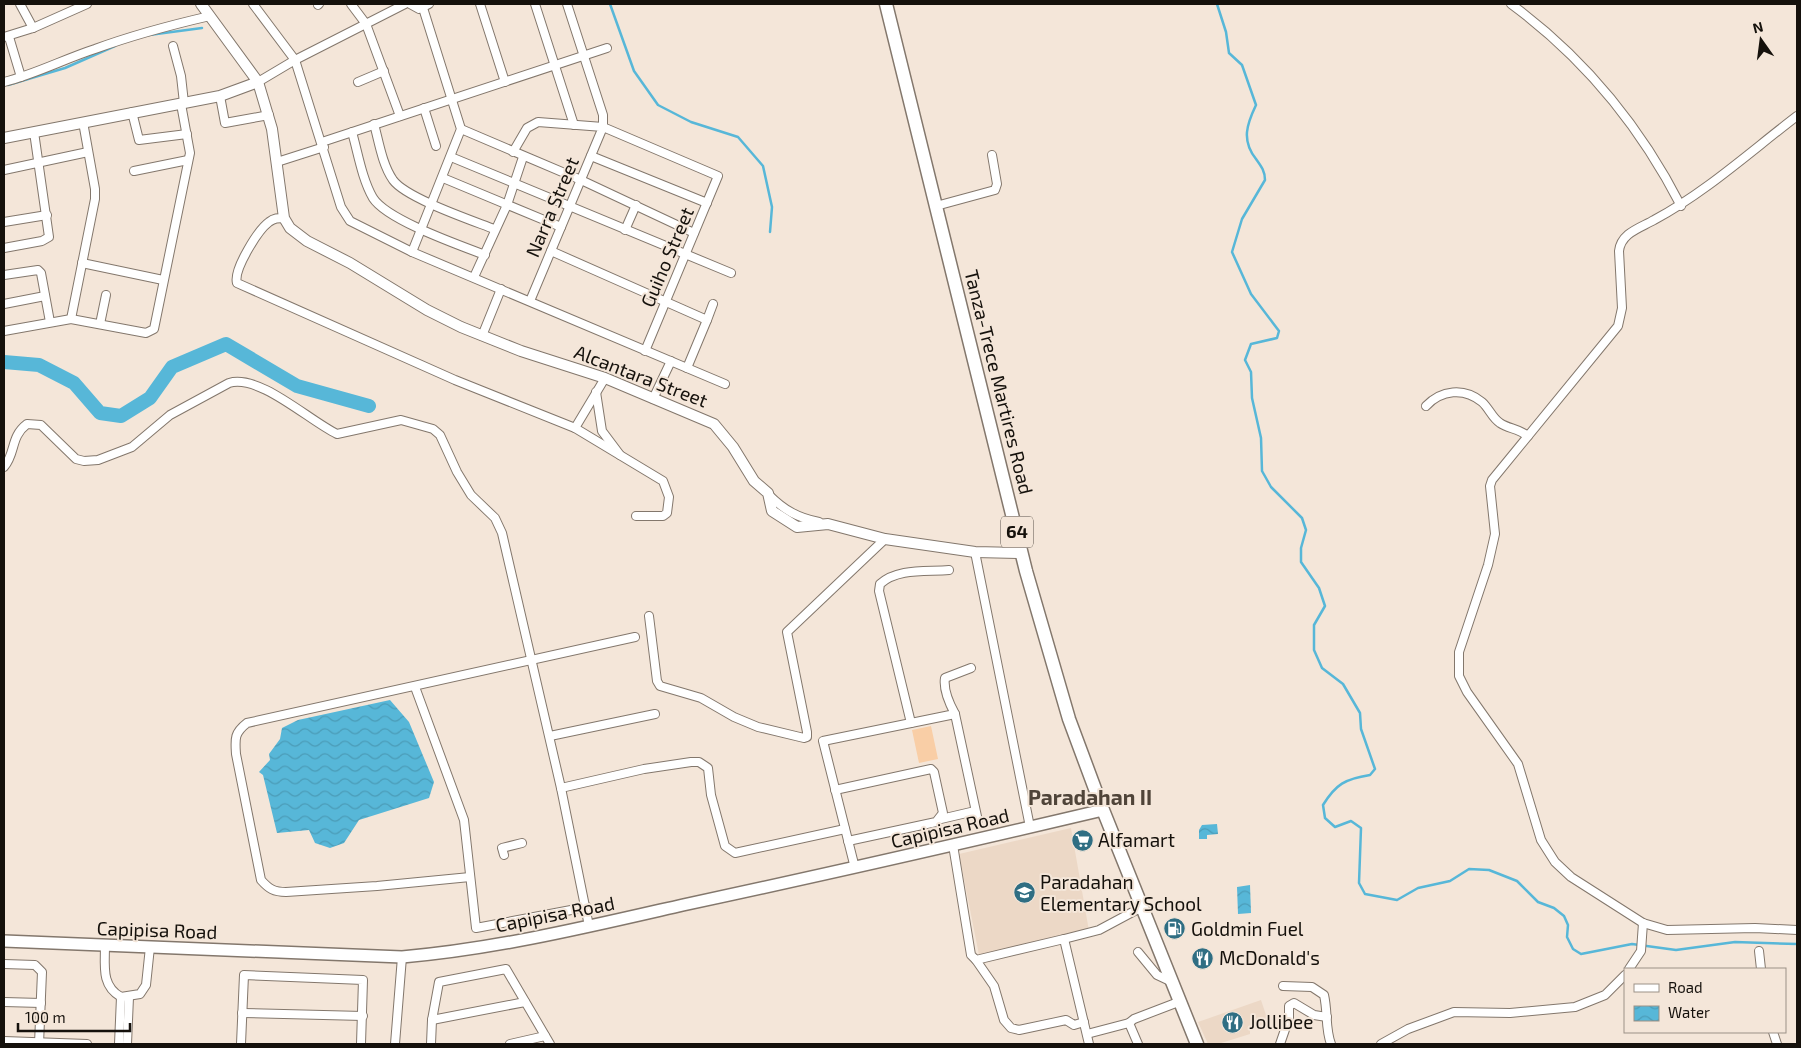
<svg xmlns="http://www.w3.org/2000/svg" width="1801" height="1048" font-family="'Exo 2',sans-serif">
	<defs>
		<pattern id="water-waves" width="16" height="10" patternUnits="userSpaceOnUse" patternTransform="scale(1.25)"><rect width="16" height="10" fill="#57b7d8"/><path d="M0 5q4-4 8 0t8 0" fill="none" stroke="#4b9cb8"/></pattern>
	</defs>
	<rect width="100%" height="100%" fill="#f4e6d9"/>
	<g fill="#ecd8c6">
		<polygon points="1071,828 1089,931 979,955 959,854"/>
		<polygon points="1261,1000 1267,1018 1266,1024 1250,1031 1250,1034 1218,1044 1208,1044 1198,1022"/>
	</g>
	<polygon fill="#f9cea6" points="931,726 938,759 919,763 912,730"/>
	<g fill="url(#water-waves)">
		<polygon points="390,700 409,722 434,782 429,798 359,820 344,843 330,848 315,843 309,830 277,833 263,775 259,772 270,760 269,754 280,739 282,728 298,720"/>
		<polygon points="1217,824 1218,834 1207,835 1207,839 1199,839 1199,830 1202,825"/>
		<polygon points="1250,885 1251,913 1238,914 1237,887"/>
	</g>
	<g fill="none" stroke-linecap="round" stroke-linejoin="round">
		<g stroke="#57b7d8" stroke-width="2.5">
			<polyline points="610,4 634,71 658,105 691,122 738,137 763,166 772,207 770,232"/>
			<path d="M1217,4L1226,32L1229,53L1242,65L1256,105C1247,124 1241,140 1256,159C1261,166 1265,171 1265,180L1242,219L1232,252L1251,294L1279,331L1277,338L1251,344L1245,360L1251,372L1252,398L1261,438L1262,471L1271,487L1302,518L1306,530L1301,548V562L1319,588L1325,606L1314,625V650L1322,668L1343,684L1360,713L1361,729L1375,769L1370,775C1345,779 1336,784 1323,805L1325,818L1335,827L1351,821L1361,828L1359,883L1365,894L1397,900L1418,888L1450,881L1469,869L1489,870L1517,881L1538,902L1554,908L1564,916L1568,925L1567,937L1573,949L1581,954L1632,944L1676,950L1735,942L1797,944"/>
			<polyline points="149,35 202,28"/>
			<polyline points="8,85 65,68 115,46"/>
		</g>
		<polyline stroke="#57b7d8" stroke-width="14" points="4,362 39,365 74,383 100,413 121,416 150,398 172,367 226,344 297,386 369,406"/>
		<defs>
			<g id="minor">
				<polyline points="20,4 33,28"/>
				<polyline points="253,4 295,60 341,207 350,221 412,252 725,384"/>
				<polyline points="351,4 366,24 400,116"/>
				<polyline points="410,4 419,9 429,4"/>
				<polyline points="480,4 505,82"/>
				<polyline points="535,4 574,125"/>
				<polyline points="567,4 603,115 603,127 718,176 645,351"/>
				<path d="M1511,4C1583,57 1640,126 1681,206"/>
				<polyline points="318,5 319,4"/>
				<polyline points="4,37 33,28 87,4"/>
				<polyline points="9,37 21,77"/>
				<polyline points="173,46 181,76 184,103"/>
				<path d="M4,82C36,74 64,59 95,49C133,35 171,25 210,16"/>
				<polyline points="258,82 295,60 405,4"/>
				<polyline points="358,82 384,71"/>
				<polyline points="220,96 225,123 269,115"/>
				<polyline points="424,108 436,146"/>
				<polyline points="132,112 139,140 187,134"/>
				<path d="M1797,116C1751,151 1706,192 1654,220C1640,228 1621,233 1619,251L1622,308L1618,326L1492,480L1490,486L1495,534L1488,565L1459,652V676L1467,692L1518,764L1541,840L1555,862L1571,877L1643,923L1667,930L1755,928L1797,930"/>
				<path d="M374,124C379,142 382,164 393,180C406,198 471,220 494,229"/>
				<polyline points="461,129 581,180 694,233"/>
				<path d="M352,132C358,153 362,179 373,198C387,220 459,245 485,255"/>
				<polyline points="322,142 607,48"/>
				<polyline points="513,152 527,128 538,122 603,127 530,301"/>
				<polyline points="591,156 707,203"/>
				<polyline points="451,157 731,273"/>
				<polyline points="277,162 324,147"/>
				<polyline points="4,170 88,152"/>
				<polyline points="134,171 188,160"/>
				<polyline points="443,178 561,227"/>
				<polyline points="936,206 995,190 997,184 992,155"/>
				<path d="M284,218C278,218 274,218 269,222C258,230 233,270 237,283L455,380L575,428L663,481L669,497L667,513L663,516H636"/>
				<polyline points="4,222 47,215"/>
				<polyline points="625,230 636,205"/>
				<polyline points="4,248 42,241 49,237 34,132"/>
				<polyline points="551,251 707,320 713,304"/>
				<polyline points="412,252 461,129 423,8"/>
				<polyline points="82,263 163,280"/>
				<polyline points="4,275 38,270 41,273 50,322"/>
				<polyline points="474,277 507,205 523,157"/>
				<polyline points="4,304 45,296"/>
				<polyline points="71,319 95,199 95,189 83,122"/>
				<polyline points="100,324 106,295"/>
				<polyline points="4,331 71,319 146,333 154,329 190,153 181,104"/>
				<polyline points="482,336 501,289"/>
				<polyline points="687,368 707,320"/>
				<polyline points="596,392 602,431 620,455"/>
				<polyline points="653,399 671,361"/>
				<path d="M1426,406C1441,390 1464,387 1482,402C1489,408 1492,418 1500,423C1509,429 1517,428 1528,436"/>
				<polyline points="575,428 605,378"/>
				<path d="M4,467C16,453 10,437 27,424L41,425L76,459L84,461L98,460L132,447L170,415L229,383C260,374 308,420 337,434L401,420L433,429L440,435L457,472L471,495L495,518L502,533L561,788L589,926"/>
				<path d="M769,495C784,510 798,518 819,522"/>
				<polyline points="975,552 1030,827"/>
				<polyline points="649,616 657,681 660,686 701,698 734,717 758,727 804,738 807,737 807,732 787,632 885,539"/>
				<path d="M971,668L945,678C943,690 949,703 955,714L978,821"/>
				<polyline points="415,687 464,820 476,928 587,907"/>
				<path d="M911,723L879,591L880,584C898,568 926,572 949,570"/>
				<polyline points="550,736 655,714"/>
				<polyline points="561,788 644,769 691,762 699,762 708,768 711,795 725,846 735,853 845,829"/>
				<polyline points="835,790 931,769 934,772 943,813 936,822 848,841"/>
				<polyline points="941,819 975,811"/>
				<polyline points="953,845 971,955 976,960 1064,939 1089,1044"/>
				<polyline points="504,855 502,848 522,843"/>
				<polyline points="855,868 823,741 955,714"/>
				<path d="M470,877L377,886L286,892C274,892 269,889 261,880L236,754C235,739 234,733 247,723L635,637"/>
				<polyline points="1064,939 1099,930 1142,907"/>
				<path d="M105,945C105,966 101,986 121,997L140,994L146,985L150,947"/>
				<polyline points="1759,951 1761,969"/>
				<polyline points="1138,952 1157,975 1174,983"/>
				<polyline points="976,960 994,986 1004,1020 1011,1028 1019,1030 1066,1020 1074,1025 1084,1022"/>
				<polyline points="4,964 35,965 42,972 39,1044"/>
				<polyline points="1629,969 1641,951 1643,923"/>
				<path d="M1283,986L1312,987L1324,995C1328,1012 1325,1028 1331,1044"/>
				<polyline points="4,1002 41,1003"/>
				<polyline points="242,1013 363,1016"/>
				<polyline points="432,1020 525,1002"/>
				<polyline points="1129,1023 1138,1044"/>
				<polyline points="1773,1032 1777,1044"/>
				<polyline points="1087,1034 1129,1023 1134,1019 1181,1001"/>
				<polyline points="4,1041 87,1044"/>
				<polyline points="119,1044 121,997"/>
				<polyline points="127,1044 129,997"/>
				<polyline points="241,1044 244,975 363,980 361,1044"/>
				<polyline points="395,1044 402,957"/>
				<polyline points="431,1044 432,1020 439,982 506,969 550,1044"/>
				<polyline points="510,1044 545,1036"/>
				<polyline points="1280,1044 1289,1018 1289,1006 1294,1003 1314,1015 1327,1017"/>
				<polyline points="1381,1044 1408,1029 1454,1012 1510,1013 1575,1007 1605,995 1625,975"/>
			</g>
			<g id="tertiary">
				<polyline points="201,4 258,82 272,129 284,218 290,228 307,241 350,263 427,310 461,327 521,351 605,378 714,424 733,447 754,481 768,493 772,511 797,527 828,524 885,539 975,552 1022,553"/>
				<polyline points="4,138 220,96 258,82"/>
			</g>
			<path id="secondary" d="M4,941L402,957C496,949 591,926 683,905C823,875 963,843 1103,810"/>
			<polyline id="primary" points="886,4 1026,571 1069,719 1101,805 1197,1044"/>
		</defs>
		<use href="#minor" stroke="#83776c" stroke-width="10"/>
		<use href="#tertiary" stroke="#83776c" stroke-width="12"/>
		<use href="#secondary" stroke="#83776c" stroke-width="14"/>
		<use href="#primary" stroke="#83776c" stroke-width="15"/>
		<use href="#minor" stroke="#fff" stroke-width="8"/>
		<use href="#tertiary" stroke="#fff" stroke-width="10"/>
		<use href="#secondary" stroke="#fff" stroke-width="11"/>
		<use href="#primary" stroke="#fff" stroke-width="12"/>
	</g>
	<defs>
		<symbol id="supermarket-disc" viewBox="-11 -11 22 22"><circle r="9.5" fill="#2f6e83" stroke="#f4e6d9"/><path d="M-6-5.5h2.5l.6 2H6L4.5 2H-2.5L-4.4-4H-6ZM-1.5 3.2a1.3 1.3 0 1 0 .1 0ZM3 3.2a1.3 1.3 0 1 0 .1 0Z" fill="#fff"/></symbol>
		<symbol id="school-disc" viewBox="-11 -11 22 22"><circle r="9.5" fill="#2f6e83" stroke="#f4e6d9"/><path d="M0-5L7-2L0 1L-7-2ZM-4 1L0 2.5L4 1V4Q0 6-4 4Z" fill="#fff"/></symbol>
		<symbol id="fuel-disc" viewBox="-11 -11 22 22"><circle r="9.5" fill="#2f6e83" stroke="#f4e6d9"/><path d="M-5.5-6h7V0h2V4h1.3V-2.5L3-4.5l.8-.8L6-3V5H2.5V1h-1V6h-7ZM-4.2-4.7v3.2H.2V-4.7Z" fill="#fff"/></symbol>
		<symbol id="restaurant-disc" viewBox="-11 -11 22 22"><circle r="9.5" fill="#2f6e83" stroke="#f4e6d9"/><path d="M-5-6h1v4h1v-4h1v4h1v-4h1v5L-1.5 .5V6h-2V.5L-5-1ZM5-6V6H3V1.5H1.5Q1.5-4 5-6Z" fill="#fff"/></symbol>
	</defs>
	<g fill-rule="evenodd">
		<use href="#supermarket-disc" x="1070" y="828" width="25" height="25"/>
		<use href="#school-disc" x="1012" y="880" width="25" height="25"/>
		<use href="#fuel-disc" x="1162" y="916" width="25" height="25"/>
		<use href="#restaurant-disc" x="1190" y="946" width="25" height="25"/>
		<use href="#restaurant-disc" x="1220" y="1010" width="25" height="25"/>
	</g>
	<g text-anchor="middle" stroke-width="4" stroke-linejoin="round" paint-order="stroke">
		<rect fill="#f4e6d9" stroke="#58514a" stroke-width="1" x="1001" y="516.5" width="32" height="31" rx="4"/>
		<g font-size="18" font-weight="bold" fill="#15110c">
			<text x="1017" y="538">64</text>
		</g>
		<g font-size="19" fill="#15110c" stroke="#f4e6d9">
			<text transform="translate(552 207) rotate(-67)" y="7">Narra Street</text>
			<text transform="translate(667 257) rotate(-67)" y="7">Guiho Street</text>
			<text transform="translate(641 376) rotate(21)" y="7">Alcantara Street</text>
			<text transform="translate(999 382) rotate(76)" y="7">Tanza-Trece Martires Road</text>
			<text transform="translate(950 828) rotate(-13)" y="7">Capipisa Road</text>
			<text transform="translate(555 914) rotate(-11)" y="7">Capipisa Road</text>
			<text transform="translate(157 930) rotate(2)" y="7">Capipisa Road</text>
		</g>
		<g font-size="19" fill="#15110c" stroke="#f4e6d9" text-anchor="start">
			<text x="1098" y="847">Alfamart</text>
			<text x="1040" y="889">Paradahan<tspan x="1040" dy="22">Elementary School</tspan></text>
			<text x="1191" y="936">Goldmin Fuel</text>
			<text x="1219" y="965">McDonald's</text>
			<text x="1249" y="1029">Jollibee</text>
		</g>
		<g font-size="21" font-weight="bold" fill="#4f4439" stroke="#f4e6d9">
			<text x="1090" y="805">Paradahan II</text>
		</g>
	</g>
	<rect width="1801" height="1048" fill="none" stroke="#15110c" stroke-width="10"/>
	<rect x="1624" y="968" width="162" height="65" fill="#f4e6d9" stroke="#9b9187"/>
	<rect x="1634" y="984" width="25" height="8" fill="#ffffff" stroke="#9b9187"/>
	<text x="1668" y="993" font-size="15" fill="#15110c">Road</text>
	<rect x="1634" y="1006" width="25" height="15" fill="url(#water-waves)" stroke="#9b9187"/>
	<text x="1668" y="1018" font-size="15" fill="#15110c">Water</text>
	<g transform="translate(1761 40) rotate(346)" stroke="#f4e6d9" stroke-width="4" paint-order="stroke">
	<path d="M0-4L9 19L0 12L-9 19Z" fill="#15110c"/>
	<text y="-8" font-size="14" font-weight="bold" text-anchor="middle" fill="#15110c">N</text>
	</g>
	<path d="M18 1023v8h112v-8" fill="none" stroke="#15110c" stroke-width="2.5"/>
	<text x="25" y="1023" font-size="15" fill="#15110c" stroke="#f4e6d9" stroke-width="4" paint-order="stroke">100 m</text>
</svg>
